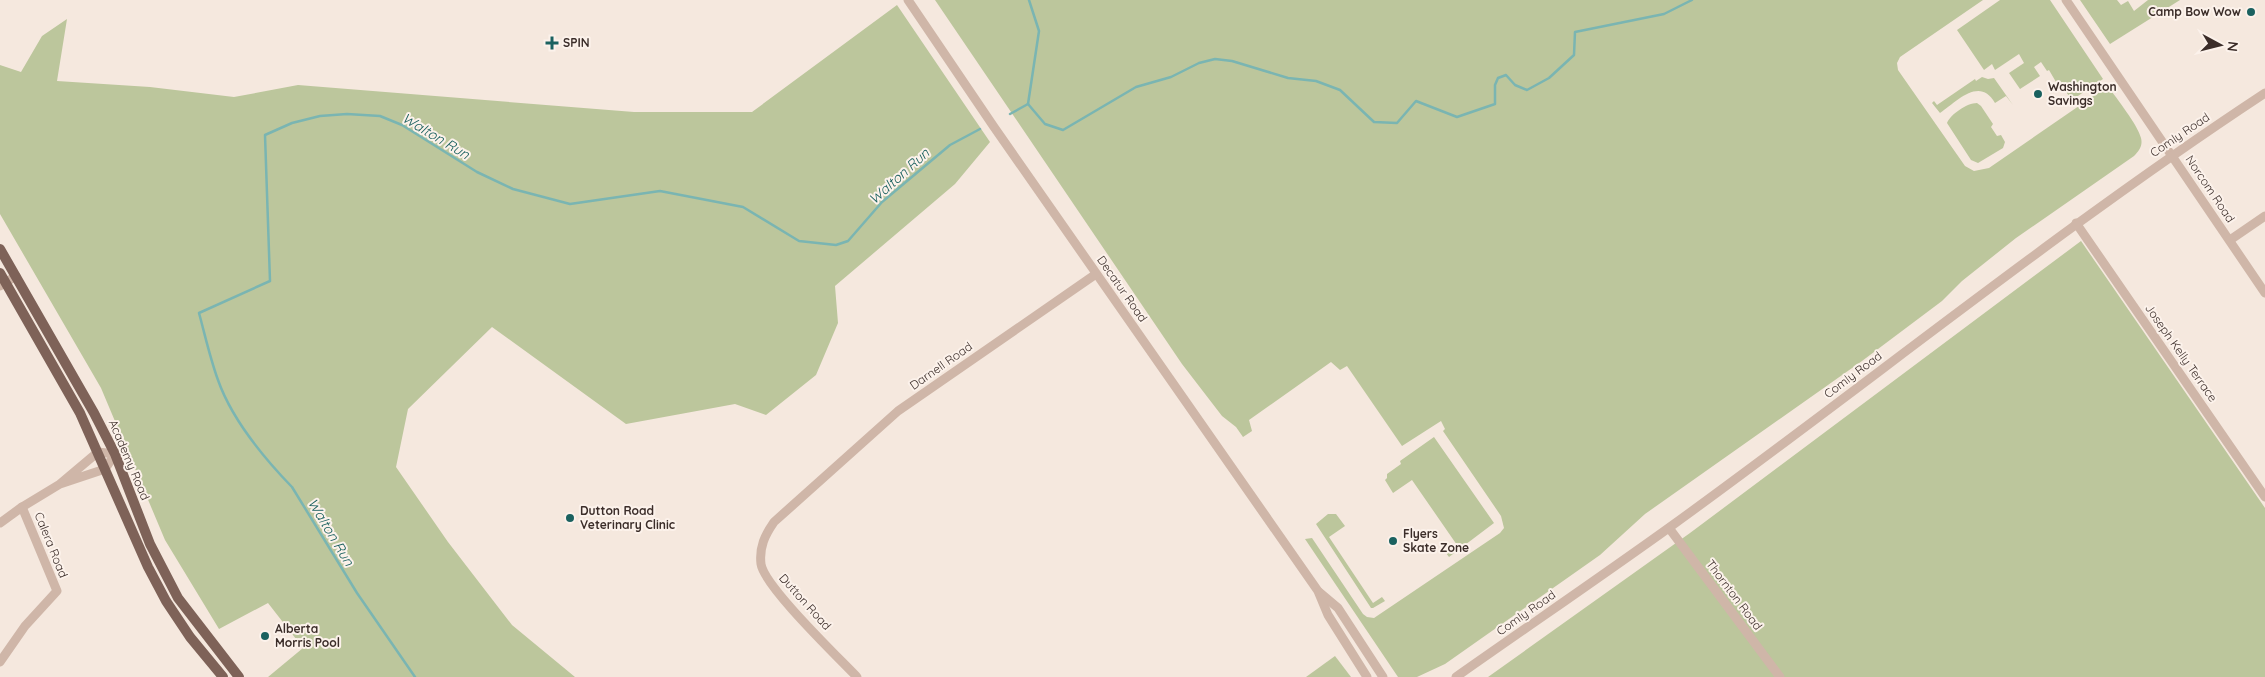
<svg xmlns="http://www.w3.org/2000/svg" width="2265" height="677" font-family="Quicksand,sans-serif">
	<rect width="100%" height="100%" fill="#f5e8de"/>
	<g fill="#bcc69c">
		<path d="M935,0H1983L1900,57L1897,63L1898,70L1965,166L1974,171L1989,168L2108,86C2116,98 2138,125 2141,138C2143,146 2139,151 2134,156L2016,238L1962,281L1942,301L1862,361L1645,514L1600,555L1445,664L1417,677H1398L1305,539L1312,538L1363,614L1367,617L1374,618L1500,533L1504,528L1501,516L1443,431L1445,429L1441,421L1402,446L1347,366L1340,370L1331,362L1249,420L1252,431L1243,437L1236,427L1222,416L1182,364Z"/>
		<polygon points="2000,0 2050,0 2103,79 2072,100 2058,81 2056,82 2049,70 2047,71 2041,62 2034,67 2040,76 2020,89 2009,73 2024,63 2019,54 1995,70 1992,64 1984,70 1957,30"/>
		<polygon points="2080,0 2117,0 2121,5 2128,1 2134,11 2148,0 2180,0 2110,44"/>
		<polygon points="897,5 990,142 955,184 835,286 838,323 816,375 766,415 735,404 626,424 492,327 408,409 396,467 448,542 512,625 575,677 268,677 303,648 268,603 219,629 165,540 101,388 0,214 0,65 21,72 42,36 67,19 57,81 150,87 234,97 298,85 634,112 752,112"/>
		<path d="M1982,77L1988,79L1994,78L2013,105L2006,96L1995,103C1980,76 1957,101 1940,113L1932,103L1934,101L1937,105L1975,79L1976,81Z"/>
		<path d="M1977,103L1981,106L1993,124L1991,127L1997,136L2001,135L2005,142L2003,148L1978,163L1971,160L1947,123C1951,114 1967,103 1977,103Z"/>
		<polygon points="2081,241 2265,508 2265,677 1488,677 1690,533"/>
		<polygon points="1434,437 1494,523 1449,557 1446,553 1457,545 1412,480 1393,493 1385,480 1387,478 1387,474 1401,464 1400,461"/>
		<polygon points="1328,514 1336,514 1345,526 1329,537 1373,603 1382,597 1385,601 1373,608 1371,608 1316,524"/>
		<polygon points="1335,656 1351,677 1306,677"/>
	</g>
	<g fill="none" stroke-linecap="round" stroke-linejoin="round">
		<g stroke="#7ab5b2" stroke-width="2.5">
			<polyline points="1028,104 1045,124 1063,130 1136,87 1171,77 1199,63 1215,59 1232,61 1288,78 1316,81 1340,90 1374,122 1397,123 1416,101 1457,117 1495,104 1495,85 1498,78 1506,75 1515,85 1527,90 1549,78 1574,55 1575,32 1664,14 1692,0"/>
			<polyline points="1028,104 1039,31 1029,0"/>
			<polyline points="1010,114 1028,104"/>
			<path d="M415,677L357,593L292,487C263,457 232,420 218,380C210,358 205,335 199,313L270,281L265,135L292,123L320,116L347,114L380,116L402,125L477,172L513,189L570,204L660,191L743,207L799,241L836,245L848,241L882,202L950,145L980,129"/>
		</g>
		<g stroke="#cfb6a8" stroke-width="9">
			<polyline points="908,0 994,127 1318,591 1328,615 1367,677"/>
			<polyline points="2066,0 2265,293"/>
			<polyline points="2076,223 2265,497"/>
			<polyline points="2230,240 2265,216"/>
			<polyline points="0,286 16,276"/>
			<polyline points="0,523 22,507 60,484 98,452 115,454 105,469 60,484"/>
			<polyline points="1669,528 1780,677"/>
			<polyline points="1319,592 1338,608 1383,677"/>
			<polyline points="0,662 25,626 57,591 22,507"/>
			<path d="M857,677C838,657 764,586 761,564C759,547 765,535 774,522L898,411L1096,274"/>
			<path d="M1456,677C1527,627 1599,578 1670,527C1869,383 2060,228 2265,93"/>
		</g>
		<g stroke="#7e6258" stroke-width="10">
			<polyline points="0,249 94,413 115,454 150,544 178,598 239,677"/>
			<polyline points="0,273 80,413 148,567 166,601 190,637 223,677"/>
		</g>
	</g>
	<g fill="#1a615f" stroke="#fcf2eb" stroke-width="2">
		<circle cx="2251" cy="12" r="5"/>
		<path d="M549.5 35.5h5v5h5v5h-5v5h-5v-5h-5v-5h5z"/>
		<circle cx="2038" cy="94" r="5"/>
		<circle cx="570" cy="518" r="5"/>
		<circle cx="1393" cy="541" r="5"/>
		<circle cx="265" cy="636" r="5"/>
	</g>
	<g text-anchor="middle" stroke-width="4" stroke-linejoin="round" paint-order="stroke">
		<g font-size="12" font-weight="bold" fill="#3b2d29" stroke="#fcf2eb" text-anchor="start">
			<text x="2241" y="16" text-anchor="end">Camp Bow Wow</text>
			<text x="563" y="47">SPIN</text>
			<text x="2048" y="91">Washington<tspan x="2048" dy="14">Savings</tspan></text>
			<text x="580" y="515">Dutton Road<tspan x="580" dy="14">Veterinary Clinic</tspan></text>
			<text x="1403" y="538">Flyers<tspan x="1403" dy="14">Skate Zone</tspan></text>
			<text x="275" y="633">Alberta<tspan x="275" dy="14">Morris Pool</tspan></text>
		</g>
		<g font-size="12" fill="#3b2d29" stroke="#fcf2eb">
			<text transform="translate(2180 135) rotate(-34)" y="4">Comly Road</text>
			<text transform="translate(2210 189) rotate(56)" y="4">Norcom Road</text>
			<text transform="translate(1122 289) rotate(55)" y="4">Decatur Road</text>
			<text transform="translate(2181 353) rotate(55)" y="4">Joseph Kelly Terrace</text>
			<text transform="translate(941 366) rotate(-35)" y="4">Darnell Road</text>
			<text transform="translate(1853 375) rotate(-37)" y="4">Comly Road</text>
			<text transform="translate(129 460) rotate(67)" y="4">Academy Road</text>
			<text transform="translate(51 545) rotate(68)" y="4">Calera Road</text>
			<text transform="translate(1734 595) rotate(53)" y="4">Thornton Road</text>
			<text transform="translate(805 602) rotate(48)" y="4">Dutton Road</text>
			<text transform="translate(1526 613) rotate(-35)" y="4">Comly Road</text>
		</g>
		<g font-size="14" font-style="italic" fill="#1a615f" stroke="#fcf2eb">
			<text transform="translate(436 136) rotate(31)" y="5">Walton Run</text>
			<text transform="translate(899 176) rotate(-42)" y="5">Walton Run</text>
			<text transform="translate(331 532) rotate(59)" y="5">Walton Run</text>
		</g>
	</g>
	<g transform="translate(2220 45) rotate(97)" stroke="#fcf2eb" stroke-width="4" paint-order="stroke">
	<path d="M0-4L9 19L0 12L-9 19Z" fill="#3b2d29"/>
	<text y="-8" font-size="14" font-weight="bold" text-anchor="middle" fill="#3b2d29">N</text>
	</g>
</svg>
